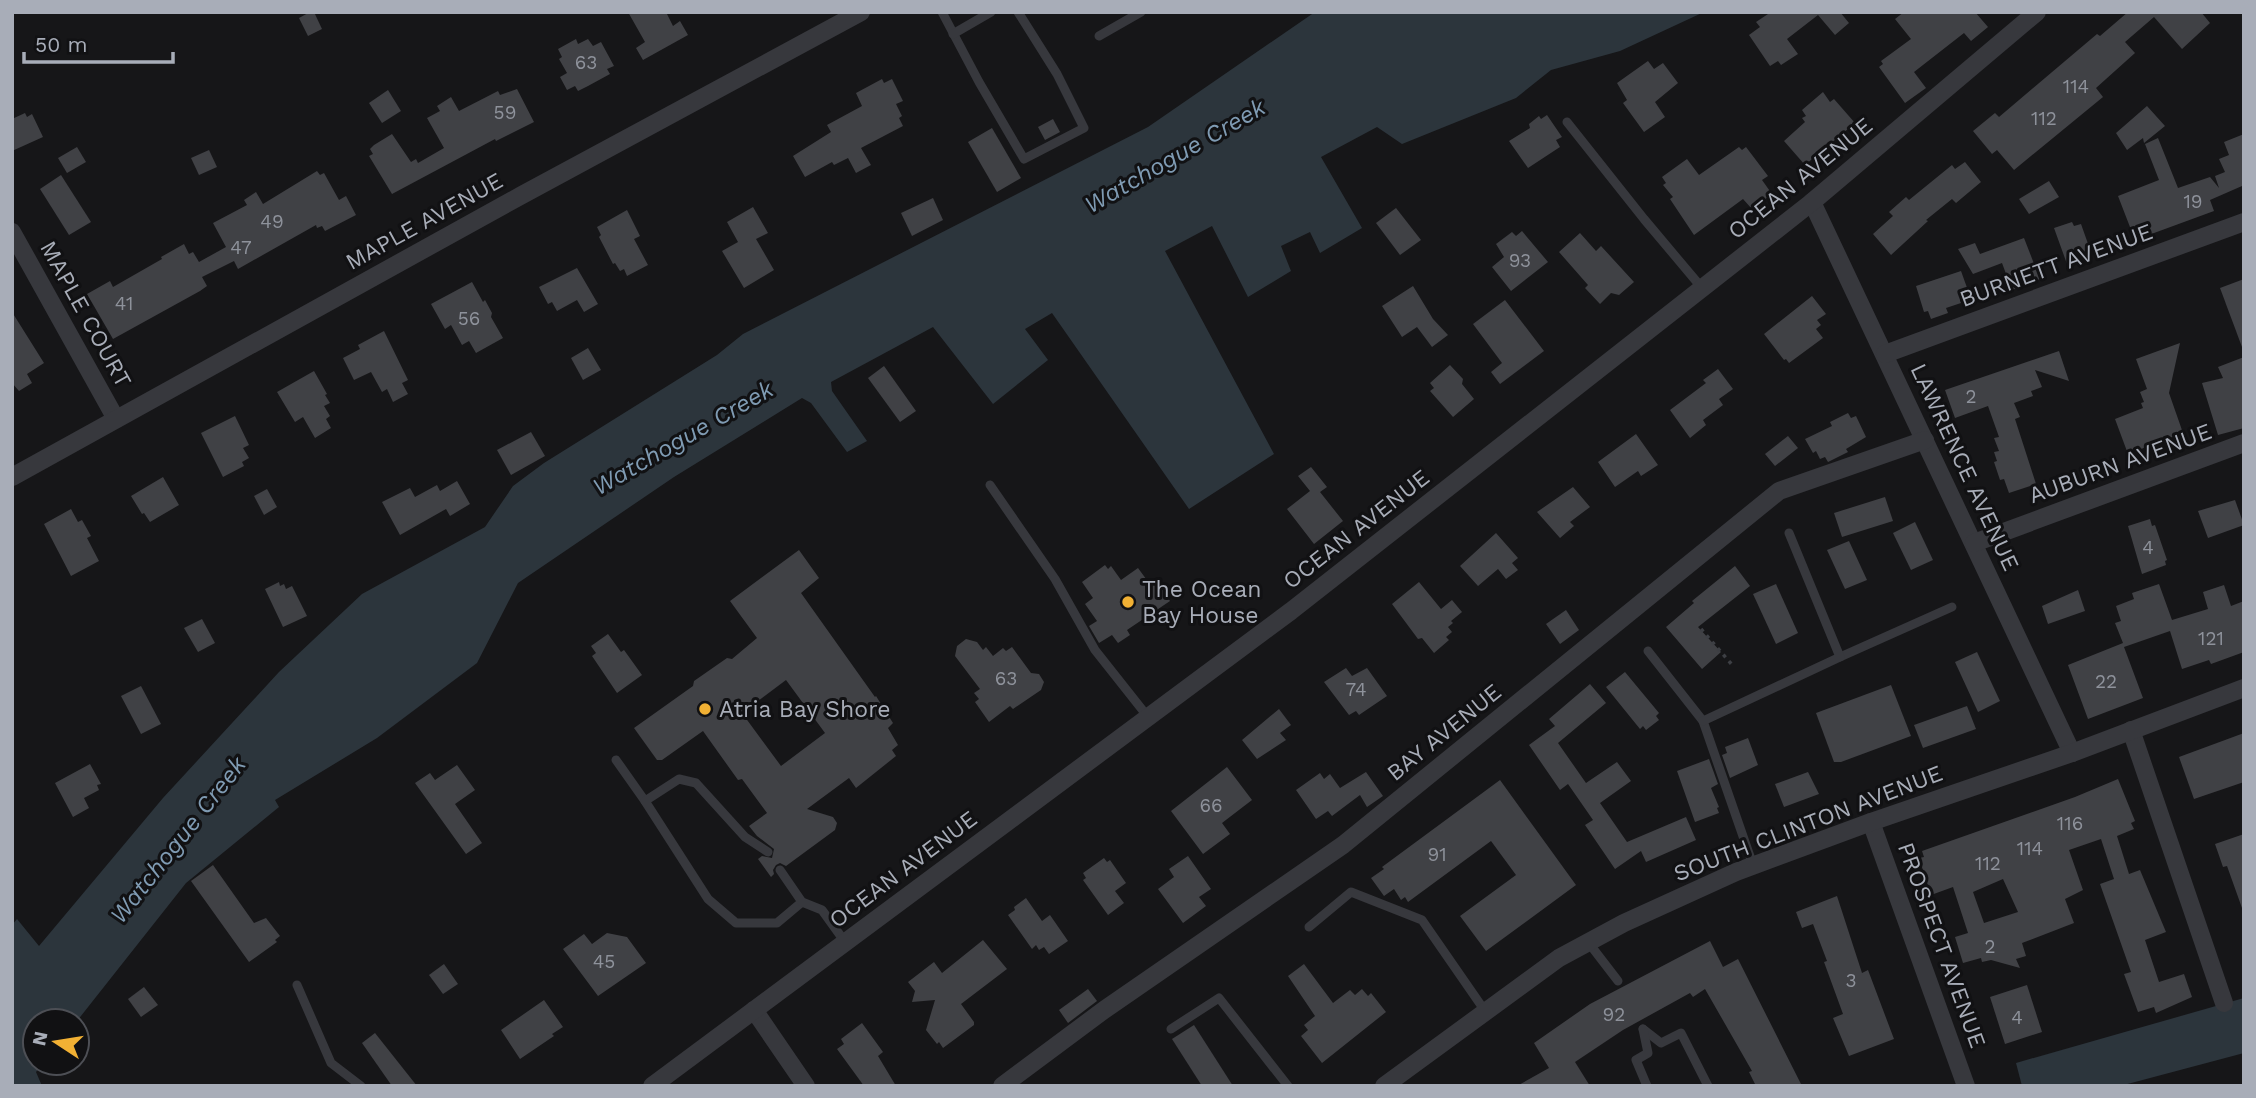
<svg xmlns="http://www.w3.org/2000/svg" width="2256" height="1098" font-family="'Work Sans',sans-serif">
	<rect width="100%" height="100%" fill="#161618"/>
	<g fill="#2c353c">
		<polygon points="1315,12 1704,12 1620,51 1551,70 1516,98 1402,144 1377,127 1321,157 1362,228 1320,253 1310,232 1281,246 1291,271 1248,297 1212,226 1165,251 1274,454 1189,509 1052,313 1025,329 1048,360 993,404 933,327 831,382 832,391 867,441 847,452 811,403 802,398 674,477 518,583 477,663 377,738 275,800 279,807 186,883 77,1021 35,1021 35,1063 43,1063 36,1072 42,1086 12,1086 12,925 17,919 39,946 163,798 279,672 362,594 485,527 513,486 544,463 717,355 743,334 1148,127"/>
		<polygon points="2244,998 2244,1053 2120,1086 2022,1086 2016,1063"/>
	</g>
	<g fill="#404145" fill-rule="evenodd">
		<polygon points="310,12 314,12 322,29 308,36 299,18"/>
		<polygon points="628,12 666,12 673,26 680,21 688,35 643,60 636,48 645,42"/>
		<polygon points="1771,12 1840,12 1849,23 1835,35 1818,15 1787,39 1798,54 1781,65 1778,61 1770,66 1749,35 1760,27 1756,22"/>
		<polygon points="1904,12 1975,12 1988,27 1971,41 1964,33 1914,72 1926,88 1905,103 1879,67 1883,64 1881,61 1911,39 1895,19"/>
		<polygon points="2128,12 2201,12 2210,23 2182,49 2154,17 2125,42 2135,53 2096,88 2103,97 2092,106 2014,170 1997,150 1992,154 1973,131 1995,113 1999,117 2097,34 2100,36"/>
		<polygon points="576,39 578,44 588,39 593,46 601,42 614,66 607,69 610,74 588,86 578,91 575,86 567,90 560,77 567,73 559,59 562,57 558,49"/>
		<polygon points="1648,61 1654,69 1663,63 1678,83 1655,102 1665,117 1644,132 1623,103 1627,100 1617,83"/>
		<polygon points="882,79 884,83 892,79 903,101 896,104 902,116 899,118 903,126 861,148 871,165 856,173 848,158 834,165 832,162 805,177 793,156 831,132 827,125 862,106 856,93"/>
		<polygon points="517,89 534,122 496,141 495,139 392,194 369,156 373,154 370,149 374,145 392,134 411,162 416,159 418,163 444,148 427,118 440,111 437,106 451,97 459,111 498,91 500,95"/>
		<polygon points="388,90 401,111 382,123 369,103"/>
		<polygon points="1823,92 1830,102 1834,99 1855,123 1805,165 1784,141 1805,122 1802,118 1806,116 1802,110"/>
		<polygon points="2147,106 2165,126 2144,143 2143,138 2127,150 2116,133"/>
		<polygon points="25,113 27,117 32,114 43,137 12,151 12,119"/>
		<polygon points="1547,115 1562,137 1556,140 1560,147 1528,168 1509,141 1530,128 1529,124 1539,116 1541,119"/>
		<polygon points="1053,119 1060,132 1045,140 1038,127"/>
		<polygon points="992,128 1021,178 997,192 968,142"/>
		<polygon points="2244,134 2244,190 2242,186 2210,200 2214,211 2135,240 2118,196 2159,180 2145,144 2158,138 2178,188 2210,177 2219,188 2215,176 2225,172 2219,159 2229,155 2224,142"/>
		<polygon points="77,147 86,162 67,173 58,158"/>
		<polygon points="1739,147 1742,150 1746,147 1768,176 1762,180 1772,194 1752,209 1743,199 1694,235 1670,199 1673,197 1663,185 1666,183 1662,177 1687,159 1699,175"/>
		<polygon points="209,150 217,167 199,175 191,158"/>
		<polygon points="1965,162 1981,182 1956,203 1952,199 1926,220 1928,221 1891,255 1873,234 1893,216 1889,212 1906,197 1909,200 1952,165 1955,169"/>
		<polygon points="317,171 320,175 324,173 339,200 346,196 356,215 325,231 322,226 317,228 316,225 238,269 234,261 202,277 207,286 200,291 113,339 87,294 110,281 113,287 162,259 161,257 184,244 189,254 193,252 199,262 226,247 213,223 247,205 244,200 256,192 263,204"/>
		<polygon points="61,175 91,222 69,235 40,189"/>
		<polygon points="2049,181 2059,197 2029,214 2019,199"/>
		<polygon points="933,198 943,220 912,236 901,213"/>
		<polygon points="753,207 768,233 756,239 774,270 744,288 722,251 738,242 727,222"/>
		<polygon points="1396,208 1421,240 1400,255 1376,223"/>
		<polygon points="627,210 640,236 634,239 648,265 627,276 624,269 620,271 615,263 613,264 599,237 601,235 597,227"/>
		<polygon points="2072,222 2074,226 2081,224 2092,255 2067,264 2054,228"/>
		<polygon points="1522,231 1548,262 1511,291 1492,267 1504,257 1496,244 1512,232 1516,236"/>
		<polygon points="1580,233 1596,251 1601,246 1634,282 1619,295 1611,293 1600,304 1585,288 1588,285 1559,252"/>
		<polygon points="2024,238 2040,279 2012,290 2002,263 1973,274 1958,249 1975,243 1980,254"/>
		<polygon points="577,268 598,304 584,312 577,300 557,311 552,302 548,304 539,287"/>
		<polygon points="1961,271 1970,296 1960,300 1961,303 1946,308 1948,313 1931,319 1928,311 1924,312 1916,286"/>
		<polygon points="2244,279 2244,347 2242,347 2220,288"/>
		<polygon points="472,282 483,302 485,300 492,313 491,317 503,338 476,353 469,341 462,345 451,325 445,329 431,304"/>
		<polygon points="1413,286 1433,319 1448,335 1432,347 1417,327 1402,337 1382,306"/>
		<polygon points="1812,296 1826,314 1817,320 1821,325 1816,329 1823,338 1789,363 1786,359 1784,360 1764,334"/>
		<polygon points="1505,300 1544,351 1500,384 1491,372 1502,363 1473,324"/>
		<polygon points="12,312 44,363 27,374 32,383 19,391 12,383"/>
		<polygon points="384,331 408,380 402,383 408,394 393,402 387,389 382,392 371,372 354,380 343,358 360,349 358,345"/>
		<polygon points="2180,343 2169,393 2183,433 2128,454 2115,419 2143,408 2141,403 2144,402 2140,392 2147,389 2136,359"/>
		<polygon points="588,348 601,370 583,380 571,358"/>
		<polygon points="2059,351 2069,381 2035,370 2042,387 2031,391 2033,396 2014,403 2020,417 2015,419 2036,484 2009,493 2004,479 2000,480 1994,462 1997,461 1994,452 1999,451 1994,438 1999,437 1988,406 1955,418 1945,390"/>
		<polygon points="2244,357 2244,428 2218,435 2202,383 2223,378 2218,367"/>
		<polygon points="1450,365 1463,379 1462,384 1474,399 1453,417 1430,391 1434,388 1430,383"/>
		<polygon points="884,366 916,411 900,422 868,378"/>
		<polygon points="1718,369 1733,389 1719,399 1723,405 1703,420 1706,425 1690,438 1670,410 1706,383 1703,380"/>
		<polygon points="314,371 327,394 325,395 330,403 324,406 330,416 326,419 331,428 315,438 303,417 295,422 277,392"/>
		<polygon points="1848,413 1851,418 1856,416 1866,437 1846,449 1848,452 1828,462 1825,457 1820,459 1816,451 1813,453 1805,439 1832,426 1830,422"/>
		<polygon points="235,416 249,445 243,448 249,458 242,462 244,466 223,477 201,433"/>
		<polygon points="531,432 545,456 511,475 497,450"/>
		<polygon points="1636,434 1658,465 1641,476 1638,471 1615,487 1598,462"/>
		<polygon points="1788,436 1798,448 1775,466 1765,454"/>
		<polygon points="1311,467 1327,487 1320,492 1343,521 1314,544 1287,509 1310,491 1298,476"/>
		<polygon points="163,477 179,505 150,522 144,513 142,514 131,496"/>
		<polygon points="457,481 470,504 450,516 446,509 400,535 382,502 410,488 415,497 437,485 440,491"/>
		<polygon points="1573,487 1590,507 1570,522 1574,526 1560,538 1537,512"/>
		<polygon points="267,489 277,507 264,515 254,496"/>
		<polygon points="1885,497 1893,521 1842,537 1834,513"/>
		<polygon points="2235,500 2244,525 2208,538 2198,511"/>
		<polygon points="71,509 78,522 82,520 91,536 87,538 99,561 71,576 44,524"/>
		<polygon points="2150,519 2152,526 2155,525 2167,560 2165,561 2166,565 2142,574 2128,526"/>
		<polygon points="1915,522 1933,560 1911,570 1893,533"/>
		<polygon points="1496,533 1518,558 1512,563 1518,570 1506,579 1498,569 1478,586 1460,566"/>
		<polygon points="1849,541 1867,580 1845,589 1827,550"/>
		<path d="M799,550L819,578L801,593L875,697L876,696L893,723L888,728L898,745L892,750L896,756L856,788L849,778L807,809L833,817L837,823L835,830L786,866L780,863L776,865L773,870L774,874L771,877L758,859L762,856L772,858L774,849L757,836L749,826L767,813L742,779L738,780L703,731L662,760H657L634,728L693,686L694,681L727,658L732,659L757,638L730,601ZM786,680L825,733L781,766L742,713Z"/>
		<polygon points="1105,565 1108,569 1111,566 1121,580 1138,568 1149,583 1155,578 1170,601 1127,630 1130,635 1118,643 1112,635 1099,643 1089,626 1097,621 1085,604 1093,598 1082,582"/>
		<polygon points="1735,566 1750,586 1698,627 1721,652 1702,669 1666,627 1694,603 1692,601"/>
		<polygon points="279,582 280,586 284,584 286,589 292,586 307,616 283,627 265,589"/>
		<polygon points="1419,582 1441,609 1452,600 1462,612 1451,621 1453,623 1448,627 1452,632 1446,637 1449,640 1434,653 1422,638 1418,639 1392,604"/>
		<polygon points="1776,584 1798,633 1776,644 1753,594"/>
		<polygon points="2159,584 2172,620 2208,609 2203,592 2224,585 2231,606 2244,601 2244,652 2211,664 2209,660 2182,669 2170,631 2124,647 2143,698 2088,719 2068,665 2123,643 2115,623 2121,621 2116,606 2134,599 2132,593"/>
		<polygon points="2078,590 2085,611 2048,624 2042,606"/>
		<polygon points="1566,610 1579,630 1560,644 1546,624"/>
		<polygon points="202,619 215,643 198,652 184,628"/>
		<polygon points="608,634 621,652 624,650 642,675 617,693 592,656 596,653 591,646"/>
		<polygon points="966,639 977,642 983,650 986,647 993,656 1003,648 1006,651 1012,647 1031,673 1039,674 1044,682 1041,690 1013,709 1010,706 989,722 975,702 979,699 974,693 980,689 955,656 957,646"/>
		<polygon points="1977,652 2000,701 1978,712 1955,662"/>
		<polygon points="1346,668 1352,676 1367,668 1387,696 1359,715 1356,711 1349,715 1324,682"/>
		<polygon points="1625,672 1659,713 1656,716 1659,720 1646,730 1643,726 1640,729 1606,687"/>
		<polygon points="1590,684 1606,703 1558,743 1586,783 1617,762 1631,781 1600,803 1627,842 1686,817 1696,840 1646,862 1641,851 1615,869 1585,825 1593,820 1568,784 1560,790 1529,745 1555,726 1549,719"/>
		<polygon points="1891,685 1911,736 1841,762 1834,762 1816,713"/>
		<polygon points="141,686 161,724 141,734 121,696"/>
		<polygon points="1967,706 1976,729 1923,748 1914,725"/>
		<polygon points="1279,709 1291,725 1280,733 1286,740 1257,759 1242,740"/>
		<polygon points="2244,733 2244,782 2194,799 2179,757"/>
		<polygon points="1748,738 1758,765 1730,778 1722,755 1727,753 1725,747"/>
		<polygon points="1709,759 1718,784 1711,788 1719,807 1717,808 1719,813 1695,822 1677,771"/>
		<polygon points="90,764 101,784 97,785 99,790 84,798 89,808 73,817 55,783"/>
		<polygon points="457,765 475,790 455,804 482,843 466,854 415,783 430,773 435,780"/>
		<polygon points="1227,767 1252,800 1222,823 1230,834 1203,854 1171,811"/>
		<polygon points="1366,772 1383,796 1367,807 1360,795 1332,816 1328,811 1316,819 1296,790 1320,773 1324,779 1330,774 1340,788"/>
		<polygon points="1808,772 1819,794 1784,807 1775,784"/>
		<path d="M2118,779L2135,821L2131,823L2134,829L2117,836L2129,874L2140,870L2166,932L2145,940L2159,982L2184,974L2192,997L2156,1013L2154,1007L2138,1012L2124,974L2131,972L2100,884L2114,879L2101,839L2069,850L2083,890L2065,899L2074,923L2022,943L2026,956L2016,959L2020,968L1991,960L1982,962L1981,958L1963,963L1955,937L1968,933L1953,887L1931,895L1919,858L1924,857L1922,851L2075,797ZM2003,879L2018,912L1984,923L1973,892Z"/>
		<polygon points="1500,780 1576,885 1486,951 1460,916 1516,875 1491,841 1408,902 1405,897 1401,900 1394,889 1384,896 1371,878 1384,869 1382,867"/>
		<polygon points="2244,834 2244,907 2242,908 2227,866 2223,867 2215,844"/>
		<polygon points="1188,856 1211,889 1199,897 1206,906 1183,923 1158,889 1174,877 1169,869"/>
		<polygon points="1104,858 1107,862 1110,860 1126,883 1115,891 1124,903 1108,915 1083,880 1086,878 1083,873"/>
		<polygon points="213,865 254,923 266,918 280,936 275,940 277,942 249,962 191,881"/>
		<polygon points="1837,896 1862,973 1868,970 1894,1039 1849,1056 1833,1018 1843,1014 1824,962 1827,961 1813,924 1802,928 1796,912"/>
		<polygon points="1026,898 1042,921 1050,915 1068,941 1049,954 1044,947 1039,950 1036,945 1032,949 1008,915 1015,910 1014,907"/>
		<polygon points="607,933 627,937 646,963 598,996 563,949 584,934 592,944"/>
		<polygon points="983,940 1007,969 961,1004 974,1022 974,1025 943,1048 939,1042 937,1044 926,1030 935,1000 912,1002 915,991 908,982 934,962 942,973"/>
		<polygon points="1710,941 1723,967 1738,959 1802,1086 1756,1086 1749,1072 1752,1071 1705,989 1693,997 1690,993 1623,1030 1575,1062 1590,1086 1517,1086 1549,1068 1534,1043 1590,1004"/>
		<polygon points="444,964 458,984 443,994 429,975"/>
		<polygon points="1304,964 1333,1003 1350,990 1355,995 1362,989 1368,996 1371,993 1386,1012 1322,1063 1301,1036 1308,1030 1304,1025 1315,1016 1288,976"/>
		<polygon points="2027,985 2042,1032 2005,1044 1990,997"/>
		<polygon points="144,987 158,1005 141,1017 128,999"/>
		<polygon points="1088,989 1097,1001 1068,1023 1059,1010"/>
		<polygon points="544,1000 563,1027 552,1034 554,1036 520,1059 501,1030"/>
		<polygon points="862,1023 883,1052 878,1056 896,1086 864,1086 837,1049 844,1044 841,1039"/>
		<polygon points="1194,1025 1233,1086 1202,1086 1172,1039"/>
		<polygon points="375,1033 417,1086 392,1086 362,1043"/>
	</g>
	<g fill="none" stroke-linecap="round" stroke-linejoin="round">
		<polyline stroke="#3d3f44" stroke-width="3.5" stroke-dasharray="3.5 5" stroke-linecap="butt" points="1701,629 1734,667"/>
		<g stroke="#37383d" stroke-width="9">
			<polyline points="942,12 979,82 1024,159 1084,128 1057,74 1018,12"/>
			<polyline points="953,34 991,12"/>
			<polyline points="1099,36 1141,12"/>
			<polyline points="1567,122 1644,219 1702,288"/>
			<polyline points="990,485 1055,579 1095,650 1148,717"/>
			<polyline points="1648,651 1703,721 1753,865"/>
			<polyline points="1840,657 1952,607"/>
			<polyline points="1703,721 1840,657 1789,533"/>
			<polyline points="616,760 645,801"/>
			<polyline points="768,852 745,837 696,783 679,779 645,801 708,899 736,923 777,923 802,902"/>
			<polyline points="780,870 802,902 822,910 845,942"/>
			<polyline points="1309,927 1351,892 1422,920 1485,1011"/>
			<polyline points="1588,942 1618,981"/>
			<polyline points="297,985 331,1063 361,1086"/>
			<polyline points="1171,1029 1219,998 1288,1086"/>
			<polyline points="1643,1029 1661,1043 1681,1033 1708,1086"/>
			<polyline points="1643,1029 1648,1053 1636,1060 1647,1086"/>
		</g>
		<g stroke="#37383d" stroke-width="18">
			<polyline points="1812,202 2072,753"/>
			<polyline points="12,232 116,419"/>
			<polyline points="1885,354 2244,222"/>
			<polyline points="12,477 522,195 861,12"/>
			<polyline points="1974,543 2244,443"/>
			<polyline points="2131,730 2224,1003"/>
			<polyline points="1871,822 1966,1086"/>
			<polyline points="754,1010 806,1086"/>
			<polyline points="652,1086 1291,611 1812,202 2037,12"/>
			<polyline points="1002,1086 1104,1010 1343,845 1779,491 1925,440"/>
			<polyline points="1384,1086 1559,958 1624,923 1736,872 1871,822 2072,753 2244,688"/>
		</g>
	</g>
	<g fill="#f2b134" stroke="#111113" stroke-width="2.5">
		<circle cx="1128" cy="602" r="7"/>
		<circle cx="705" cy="709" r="7"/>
	</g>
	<g text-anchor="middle" stroke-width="6" stroke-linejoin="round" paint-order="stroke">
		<g font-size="19" fill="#8e929b">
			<text x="586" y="69">63</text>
			<text x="2076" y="93">114</text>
			<text x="505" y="119">59</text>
			<text x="2044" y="125">112</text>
			<text x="2193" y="208">19</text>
			<text x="272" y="228">49</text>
			<text x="241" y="254">47</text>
			<text x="1520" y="267">93</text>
			<text x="124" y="310">41</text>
			<text x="469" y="325">56</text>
			<text x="1971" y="403">2</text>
			<text x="2148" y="554">4</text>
			<text x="2211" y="645">121</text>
			<text x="1006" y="685">63</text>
			<text x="2106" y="688">22</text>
			<text x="1356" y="696">74</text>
			<text x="1211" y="812">66</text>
			<text x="2070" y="830">116</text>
			<text x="2030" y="855">114</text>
			<text x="1437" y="861">91</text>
			<text x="1988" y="870">112</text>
			<text x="1990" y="953">2</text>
			<text x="604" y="968">45</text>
			<text x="1851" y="987">3</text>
			<text x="1614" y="1021">92</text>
			<text x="2017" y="1024">4</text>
		</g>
		<g font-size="23" fill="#a8adb8" stroke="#111113">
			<text transform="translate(1800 178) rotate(-39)" y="8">OCEAN AVENUE</text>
			<text transform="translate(424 221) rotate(-29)" y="8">MAPLE AVENUE</text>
			<text transform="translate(2056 265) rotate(-20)" y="8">BURNETT AVENUE</text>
			<text transform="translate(86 314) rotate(61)" y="8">MAPLE COURT</text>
			<text transform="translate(2120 463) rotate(-20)" y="8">AUBURN AVENUE</text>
			<text transform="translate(1965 467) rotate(65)" y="8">LAWRENCE AVENUE</text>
			<text transform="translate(1356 529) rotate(-38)" y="8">OCEAN AVENUE</text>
			<text transform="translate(1444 732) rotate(-39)" y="8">BAY AVENUE</text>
			<text transform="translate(1808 823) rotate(-21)" y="8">SOUTH CLINTON AVENUE</text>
			<text transform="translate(903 869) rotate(-37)" y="8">OCEAN AVENUE</text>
			<text transform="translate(1942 945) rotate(70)" y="8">PROSPECT AVENUE</text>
		</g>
		<g font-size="23" fill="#a8adb8" stroke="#111113" text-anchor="start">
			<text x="1142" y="597">The Ocean<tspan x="1142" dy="26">Bay House</tspan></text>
			<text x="719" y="717">Atria Bay Shore</text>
		</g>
		<g font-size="24" font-style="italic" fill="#7f9bb3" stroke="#111113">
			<text transform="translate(1175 156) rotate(-30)" y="8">Watchogue Creek</text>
			<text transform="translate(683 438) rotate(-30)" y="8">Watchogue Creek</text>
			<text transform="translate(178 840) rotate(-52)" y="8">Watchogue Creek</text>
		</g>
	</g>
	<rect width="2256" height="1098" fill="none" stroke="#a8adb8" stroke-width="28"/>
	<g transform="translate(56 1042) rotate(282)"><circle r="33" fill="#111113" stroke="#4d4f55" stroke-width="2"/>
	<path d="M0-5L12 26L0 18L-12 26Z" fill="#f2b134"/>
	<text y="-10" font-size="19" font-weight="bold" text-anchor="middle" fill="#a8adb8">N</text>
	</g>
	<path d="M24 52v10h149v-10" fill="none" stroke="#a8adb8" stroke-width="3.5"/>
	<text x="35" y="52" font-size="21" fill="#a8adb8" stroke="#111113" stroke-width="5" paint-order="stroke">50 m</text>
</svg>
